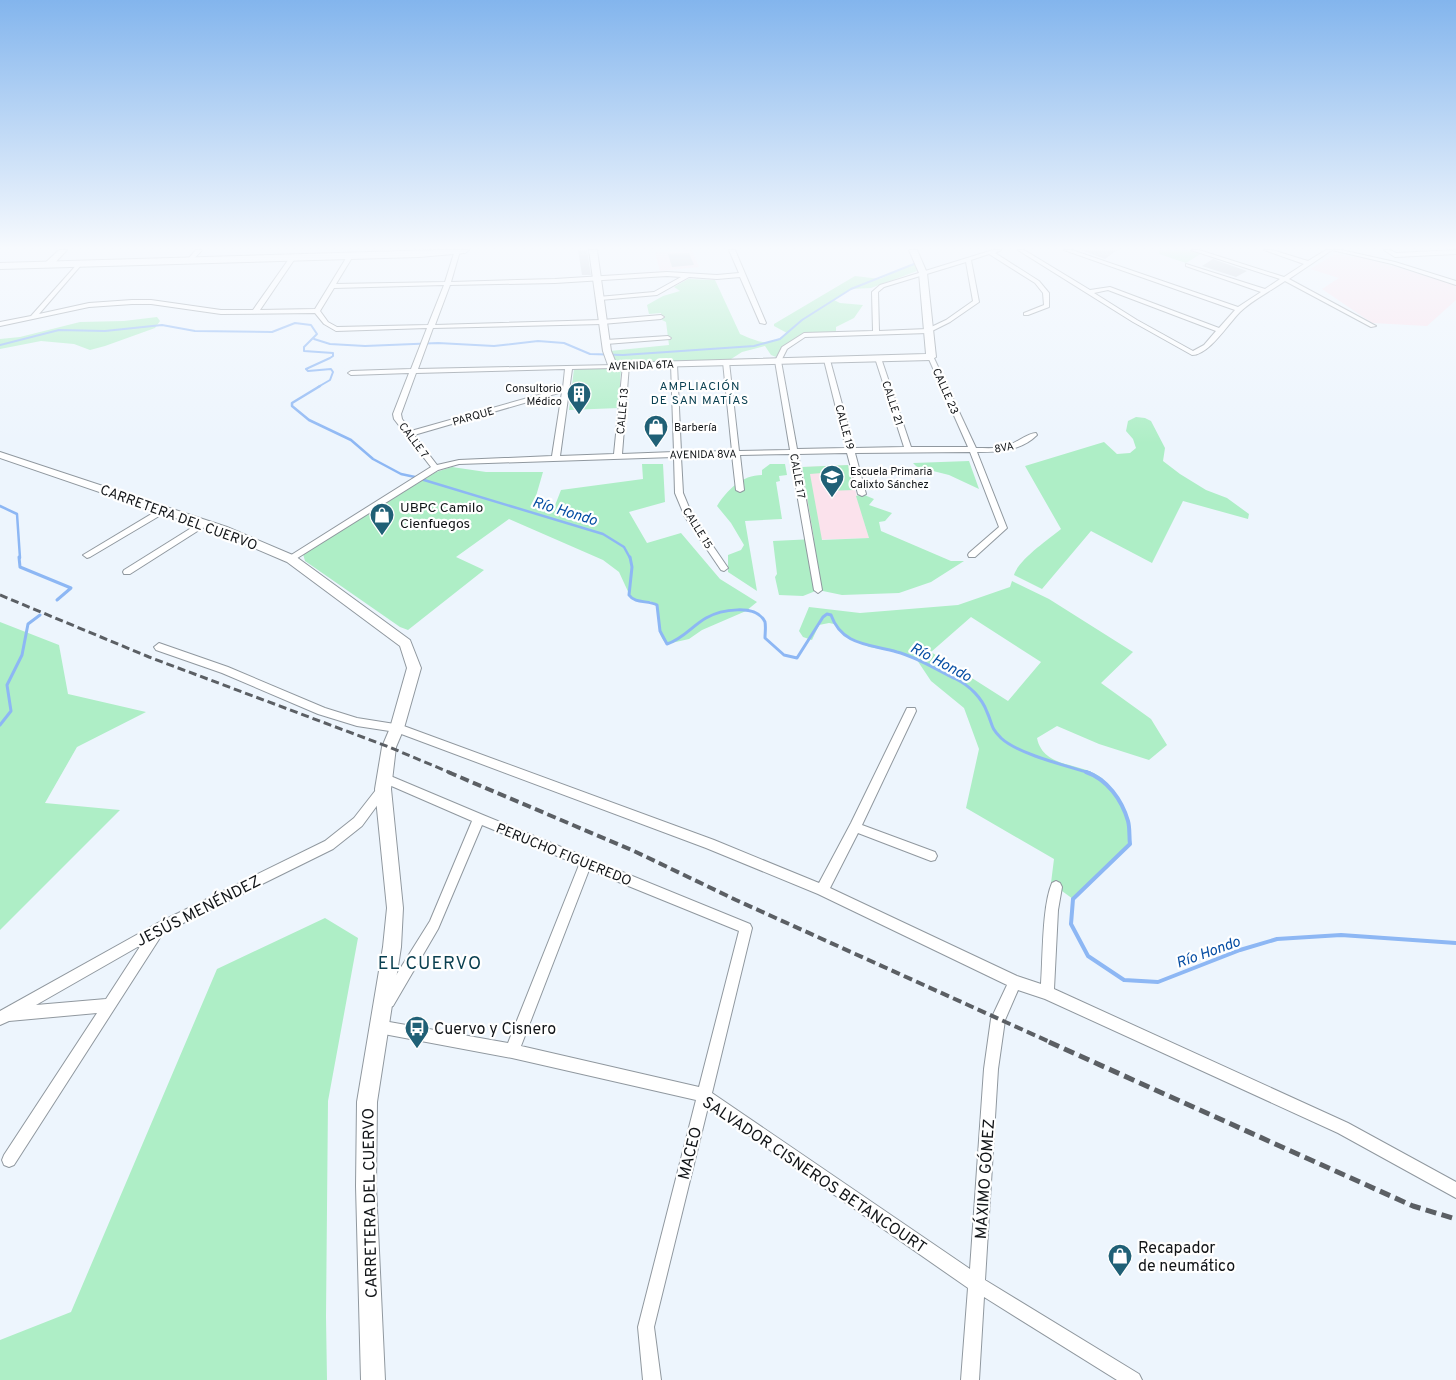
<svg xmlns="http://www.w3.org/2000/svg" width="1456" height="1380" font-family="Overpass,sans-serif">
	<rect width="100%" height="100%" fill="#edf5fd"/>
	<g fill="#fbe2ec">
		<polygon points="692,250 699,267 660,271 655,253"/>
		<polygon points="1335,254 1370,259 1456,285 1456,300 1427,326 1372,323 1322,289 1339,278 1310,269"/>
		<polygon points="848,465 869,538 813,540 802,467"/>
	</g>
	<g fill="#aeeec6" fill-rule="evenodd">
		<polygon points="1160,250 1189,250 1202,253 1186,263 1159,254"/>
		<path d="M915,263L917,271L871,288L851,289L834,300L840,303L863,305L854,318L836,327V332C812,335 789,334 776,357L771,355L765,346L742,352L728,361L615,364L610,351L669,345L666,322L662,320L661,313L649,314L647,305L663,296L680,291L674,287L688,279L715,280L740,334C759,342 769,348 787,333L774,326V324L855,276L880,279Z"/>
		<polygon points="157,317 160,321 155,328 105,346 90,350 74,344 41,341 0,349 0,339 20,337 80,322 124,321"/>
		<polygon points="621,367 619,408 569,410 574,369"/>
		<path d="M1136,417L1145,418L1151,421L1165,448L1163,461L1180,474L1206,490L1227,498L1249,514L1248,519L1183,501L1152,563L1091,531L1042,589L1014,575C1019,559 1048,540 1061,529L1025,466L1104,442L1117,454L1130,453L1136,448L1133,439L1126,431L1128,421Z"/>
		<polygon points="969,461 979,489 949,475 917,467 913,463"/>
		<path d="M642,464H663L665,502L629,512L647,543L681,533L720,579L757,602L746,611L702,630L689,639L667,644C655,634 662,621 657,605L650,601L638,602L631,598L619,572L603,560L509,519L456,557L484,570L408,630L400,627L305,561L303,554L313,548L436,472L452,467L486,472H543L534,503L554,508L561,490L643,479Z"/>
		<path d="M770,464H785L787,475L779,476L780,481L776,482L782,519L745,521L757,591L728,572V555L741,550L744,545L731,523L717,506C727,490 742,475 762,475V470Z"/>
		<polygon points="848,465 854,490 826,491 822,473 810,474 822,540 869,538 856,496 862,494 874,499 869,505 892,513 885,521 879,522 881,531 951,561 964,561 931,582 899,593 842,595 818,590 803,596 779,595 775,577 777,574 773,541 814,539 802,467"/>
		<path d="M1012,581L1049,599L1133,652L1101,683L1151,719L1167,745L1149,760L1099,744L1057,726L1037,738C1043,768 1078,762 1099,776C1112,786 1124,805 1128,821C1130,828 1129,837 1130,844L1073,899L1051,883L1054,859L966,808L979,749L964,708L931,681L917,660L898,652L869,647L842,633L834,624L829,623L819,625L812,640L803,637L799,631L809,607L860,613L958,605L1010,587ZM971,617L1041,662L1008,701L931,652Z"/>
		<polygon points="0,622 59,645 68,694 146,712 77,747 45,803 120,810 0,930"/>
		<polygon points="325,918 358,938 328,1101 326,1317 327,1380 0,1380 0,1340 71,1312 217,969"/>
	</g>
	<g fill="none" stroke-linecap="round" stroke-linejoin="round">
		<g stroke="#8db7f4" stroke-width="2">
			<polyline points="314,339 330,344 365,346 438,343 494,346 538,341 564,343 590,354 623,355 754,346 780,339 802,320 851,289 919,262"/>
			<polyline points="0,345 59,330 105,331 162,325 195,331 272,332 295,323 311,325 317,334 304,347 304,351 333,353 333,356 330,358 306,369 308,371 331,369 333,372 330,380 318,387"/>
		</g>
		<g stroke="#8db7f4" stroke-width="2.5">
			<polyline points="320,386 292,403 292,406 309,420 351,440 373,459 401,474 415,477"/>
			<polyline points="424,480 603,534 624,547 630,558"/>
			<polyline points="0,506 17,514 20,558"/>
		</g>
		<g stroke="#8db7f4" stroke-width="3">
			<polyline points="19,557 20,567 71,588 57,600"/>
			<path d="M630,557L632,567L629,595C635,604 648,600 657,605L660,631L667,644C683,639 692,626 706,618C720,610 756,603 765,622C766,627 765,633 765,638L784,655L797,658L823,617L827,614L831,615C842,646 870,644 897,652C917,657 937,670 956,679C970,686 982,698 987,712C993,725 990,727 1001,738C1018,754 1067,766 1090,773"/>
			<polyline points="0,725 11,711 7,685 22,655 28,624 40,615"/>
		</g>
		<path stroke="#8db7f4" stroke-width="4" d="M1086,772C1107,779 1122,800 1128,821C1130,828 1129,837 1130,844L1073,899L1071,924L1088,956L1124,980L1158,982L1240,950L1277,939L1341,935L1456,943"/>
	</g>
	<g fill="#bfc7cf">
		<polygon points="578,250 587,250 591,275 582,275"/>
		<polygon points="1081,250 1117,250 1105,259"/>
		<polygon points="689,253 694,265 672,267 668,254"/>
		<polygon points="1213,259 1247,271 1236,277 1202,266"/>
	</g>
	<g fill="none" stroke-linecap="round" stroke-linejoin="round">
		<defs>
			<g id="street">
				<polygon points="196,250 202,250 192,261 188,261 188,259"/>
				<path d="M455,250L460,251L451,282L555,279L667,272L717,275L739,273L729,250H735L766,323L765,324L760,323L740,277L717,279L689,277L657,295L600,300L598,299V297L654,292L681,277L667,276L555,283L450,285L435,325L602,320L661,315L664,317L661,319L602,324L433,328L418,369L614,365L615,366L612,368L572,369L560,456L614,454L623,365L626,363L629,365L622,454L674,452L671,364L674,362L677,364L681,452L732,451L723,362L726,360L729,362L739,451L790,450L775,361L782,347L804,333L873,331L872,292L880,285L993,250H1001L995,253L1039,281L1049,293V307L1028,315H1024V313L1044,305L1043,293L1035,283L989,254L971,260L979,302L950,322L928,333L805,337L787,349L781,361L797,449L846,448L824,360L827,358L830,360L854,448L904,447L875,358L878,356L881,358L911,447H968L928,357L933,356L976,448C986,448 998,449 1007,446C1016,443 1028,433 1036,433L1037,435C1021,451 999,452 977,452L1007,528L975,557H969L968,555L969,553L999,527L970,452L855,453L866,494L862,496L858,494L847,453L798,454L822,590L818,593L814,590L790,454L740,455L744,490L740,492L736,490L732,455L681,457L683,493L693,517L728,568L724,571L721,570L685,517L675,493L674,457L459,464L438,470L291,562L287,559L288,557L431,467L394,419L393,414L409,373L351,375L348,373L351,371L411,369L427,328L336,331L324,324L315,313L221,314L151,304H132L89,307L0,326V322L31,316L80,261L83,263L82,264L39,314L89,303L132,300H151L221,310H253L291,256L293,255L296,257L260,310L315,309L348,255L353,256L336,284L445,282ZM966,262L973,301L946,320L927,329L879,331L878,292L884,287ZM444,285L428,325L337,327L328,322L320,311L334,288ZM565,369L563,388L411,431L402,419L401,414L416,373ZM562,392L552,456L459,460L437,465L414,435Z"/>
				<path d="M1018,250H1024L1090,290L1110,287L1219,328L1235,310L1064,250H1072L1238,307L1261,292L1186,266V264L1265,289L1280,279L1191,250H1199L1284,277L1304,264L1264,250H1272L1308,261L1326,250H1332L1289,279L1376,326L1371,327L1285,281C1271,291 1252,300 1240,312C1228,324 1209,355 1192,355L1133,322ZM1108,290L1216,331L1204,345L1193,351L1137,320L1094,293Z"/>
				<polygon points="1332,250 1341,250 1395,262 1456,281 1456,285 1392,264"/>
				<polygon points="1384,250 1390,250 1396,253 1456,250 1456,254 1395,257"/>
				<polygon points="668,336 671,338 670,339 606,344 603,342 606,340"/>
				<polygon points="163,507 166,508 166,512 90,557 87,558 83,555"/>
				<polygon points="204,520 208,523 207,525 130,574 124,574 123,572 124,570"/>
				<path d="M159,643L228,667L325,708L357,718L401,725L714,840L819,883L851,823L907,708H915L916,711L862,825L935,852L937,856L935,860L931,861L858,833L830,888L1017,976L1041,984C1043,958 1042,906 1052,883L1056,881L1060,883L1062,887L1058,910L1054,989L1348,1123L1456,1182V1198L1338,1133L1045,999L1018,990L1005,1020L998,1069L985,1280L1139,1374L1142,1380H1117L984,1297L979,1380H961L968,1288L708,1107L654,1327L661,1380H643L638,1327L696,1100L512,1058L373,1032L371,1027L373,1022L378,1020L508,1043L579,865L482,825L438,929L393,1006L388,1008L383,1006L381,1001L383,996L430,921L472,821L380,781L379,778L380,775L384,773L388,775L483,815L750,924L752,928L712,1093L970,1269L984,1069L991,1019L1007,985L818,894L706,848L396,732L357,726L318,714L222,673L156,650L154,647ZM589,870L739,931L699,1087L521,1046Z"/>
				<path d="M383,784L387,786L389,789L387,792L362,826L333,849L163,933L14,1165L9,1167L4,1165L2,1160L4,1155L97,1013L9,1021L0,1025V1011L156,924L325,841L354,818L379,786ZM141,945L106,999L36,1005Z"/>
			</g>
			<g id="secondary">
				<polygon points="59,250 67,250 51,267 45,267 45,263"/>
				<polygon points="589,250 597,250 611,351 616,363 926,354 919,273 909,250 917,250 927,273 936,357 931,360 609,368 603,351"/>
				<polygon points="0,452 227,527 295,556 410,640 421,668 404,728 396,747 391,789 403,908 401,947 377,1102 376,1186 385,1380 361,1380 356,1186 357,1102 383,947 387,908 375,789 382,747 390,728 407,668 400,646 287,562 219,533 0,458"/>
			</g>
			<polygon id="primary" points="437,250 469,250 465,253 419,257 0,269 0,263"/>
		</defs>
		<use href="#street" stroke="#90989f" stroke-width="2"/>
		<use href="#secondary" stroke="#90989f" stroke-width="2"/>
		<use href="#primary" stroke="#90989f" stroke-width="2"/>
		<use href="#street" fill="#fff" fill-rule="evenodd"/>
		<use href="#secondary" fill="#fff" fill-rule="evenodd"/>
		<use href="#primary" fill="#fff" fill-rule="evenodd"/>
		<polyline stroke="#5b5f64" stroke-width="3" stroke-dasharray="8 4" stroke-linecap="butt" points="0,595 149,657 389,747 451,773"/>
		<polyline stroke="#5b5f64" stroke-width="4" stroke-dasharray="9 4.5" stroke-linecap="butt" points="448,772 634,851 736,900 1052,1043"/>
		<polyline stroke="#5b5f64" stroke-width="5" stroke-dasharray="11 5.5" stroke-linecap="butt" points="1049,1042 1413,1206 1456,1219"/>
	</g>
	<linearGradient id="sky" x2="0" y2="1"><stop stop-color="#83b5ed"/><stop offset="0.56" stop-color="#f7fafe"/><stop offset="1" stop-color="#f7fafe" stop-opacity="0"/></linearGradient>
	<rect width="1456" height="443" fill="url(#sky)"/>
	<defs>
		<symbol id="building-pin" viewBox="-11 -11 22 30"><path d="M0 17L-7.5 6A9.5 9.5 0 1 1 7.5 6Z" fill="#206076" stroke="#fff"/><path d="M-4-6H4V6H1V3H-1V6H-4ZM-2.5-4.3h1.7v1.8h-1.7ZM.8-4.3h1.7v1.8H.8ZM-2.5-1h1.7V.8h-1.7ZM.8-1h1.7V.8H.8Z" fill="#fff"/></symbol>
		<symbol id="shop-pin" viewBox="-11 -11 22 30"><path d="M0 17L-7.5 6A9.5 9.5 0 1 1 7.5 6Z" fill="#206076" stroke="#fff"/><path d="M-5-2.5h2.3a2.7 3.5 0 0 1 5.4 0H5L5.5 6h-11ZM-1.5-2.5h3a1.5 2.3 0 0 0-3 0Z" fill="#fff"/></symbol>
		<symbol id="school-pin" viewBox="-11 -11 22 30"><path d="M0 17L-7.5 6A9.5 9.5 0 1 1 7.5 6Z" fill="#206076" stroke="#fff"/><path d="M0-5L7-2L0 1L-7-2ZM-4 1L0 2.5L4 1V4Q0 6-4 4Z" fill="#fff"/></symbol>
		<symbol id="bus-pin" viewBox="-11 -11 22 30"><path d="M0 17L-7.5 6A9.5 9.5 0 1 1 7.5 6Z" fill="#206076" stroke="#fff"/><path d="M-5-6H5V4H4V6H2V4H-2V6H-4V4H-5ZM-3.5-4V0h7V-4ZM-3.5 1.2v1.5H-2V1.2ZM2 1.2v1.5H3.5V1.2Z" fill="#fff"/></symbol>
	</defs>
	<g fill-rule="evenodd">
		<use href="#building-pin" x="565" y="380" width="28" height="38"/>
		<use href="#shop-pin" x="642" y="413" width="28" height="38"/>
		<use href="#school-pin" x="818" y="463" width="28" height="38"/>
		<use href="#shop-pin" x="368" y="501" width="28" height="38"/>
		<use href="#bus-pin" x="403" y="1014" width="28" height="38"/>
		<use href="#shop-pin" x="1106" y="1242" width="28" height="38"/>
	</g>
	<g text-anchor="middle" stroke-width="4.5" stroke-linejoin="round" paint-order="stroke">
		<g font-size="11" fill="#121518" stroke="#fff">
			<text transform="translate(641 365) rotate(-2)" y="4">AVENIDA 6TA</text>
			<text transform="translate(946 391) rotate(66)" y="4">CALLE 23</text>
			<text transform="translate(893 403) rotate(72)" y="4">CALLE 21</text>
			<text transform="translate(622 411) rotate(-85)" y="4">CALLE 13</text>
			<text transform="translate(473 416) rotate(-16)" y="4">PARQUE</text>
			<text transform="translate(845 427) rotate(75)" y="4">CALLE 19</text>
			<text transform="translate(414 440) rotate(53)" y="4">CALLE 7</text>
			<text transform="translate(1004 447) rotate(-10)" y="4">8VA</text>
			<text transform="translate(703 454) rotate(-1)" y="4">AVENIDA 8VA</text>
			<text transform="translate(798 476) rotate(80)" y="4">CALLE 17</text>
			<text transform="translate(698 528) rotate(58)" y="4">CALLE 15</text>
		</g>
		<g font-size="11" fill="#121518" stroke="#fff" text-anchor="start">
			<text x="562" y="392" text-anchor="end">Consultorio<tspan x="562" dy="13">Médico</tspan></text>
			<text x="674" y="431">Barbería</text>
			<text x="850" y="475">Escuela Primaria<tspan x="850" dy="13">Calixto Sánchez</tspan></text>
		</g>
		<g font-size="12" letter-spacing="1" fill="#0a4051" stroke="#fff">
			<text x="700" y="390">AMPLIACIÓN<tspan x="700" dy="14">DE SAN MATÍAS</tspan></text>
		</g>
		<g font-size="14" fill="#121518" stroke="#fff" text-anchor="start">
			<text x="400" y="512">UBPC Camilo<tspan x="400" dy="16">Cienfuegos</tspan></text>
		</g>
		<g font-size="14" fill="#121518" stroke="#fff">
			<text transform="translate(179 517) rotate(20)" y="5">CARRETERA DEL CUERVO</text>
			<text transform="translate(564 854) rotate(22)" y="5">PERUCHO FIGUEREDO</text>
		</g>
		<g font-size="15" font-style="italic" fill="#054da3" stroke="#fff">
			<text transform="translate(565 511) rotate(17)" y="5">Río Hondo</text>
			<text transform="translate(941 662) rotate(28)" y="5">Río Hondo</text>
			<text transform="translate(1208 952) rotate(-20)" y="5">Río Hondo</text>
		</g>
		<g font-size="16" fill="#121518" stroke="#fff">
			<text transform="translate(198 910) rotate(-27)" y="6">JESÚS MENÉNDEZ</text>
			<text transform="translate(689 1153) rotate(-76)" y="6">MACEO</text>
			<text transform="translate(815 1174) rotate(34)" y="6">SALVADOR CISNEROS BETANCOURT</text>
			<text transform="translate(984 1179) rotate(-86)" y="6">MÁXIMO GÓMEZ</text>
			<text transform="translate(369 1203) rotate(-91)" y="6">CARRETERA DEL CUERVO</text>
		</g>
		<g font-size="16" fill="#121518" stroke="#fff" text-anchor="start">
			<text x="434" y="1034">Cuervo y Cisnero</text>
			<text x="1138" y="1253">Recapador<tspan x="1138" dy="18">de neumático</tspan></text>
		</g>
		<g font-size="18" letter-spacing="1" fill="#0a4051" stroke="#fff">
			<text x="430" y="969">EL CUERVO</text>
		</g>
	</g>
</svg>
